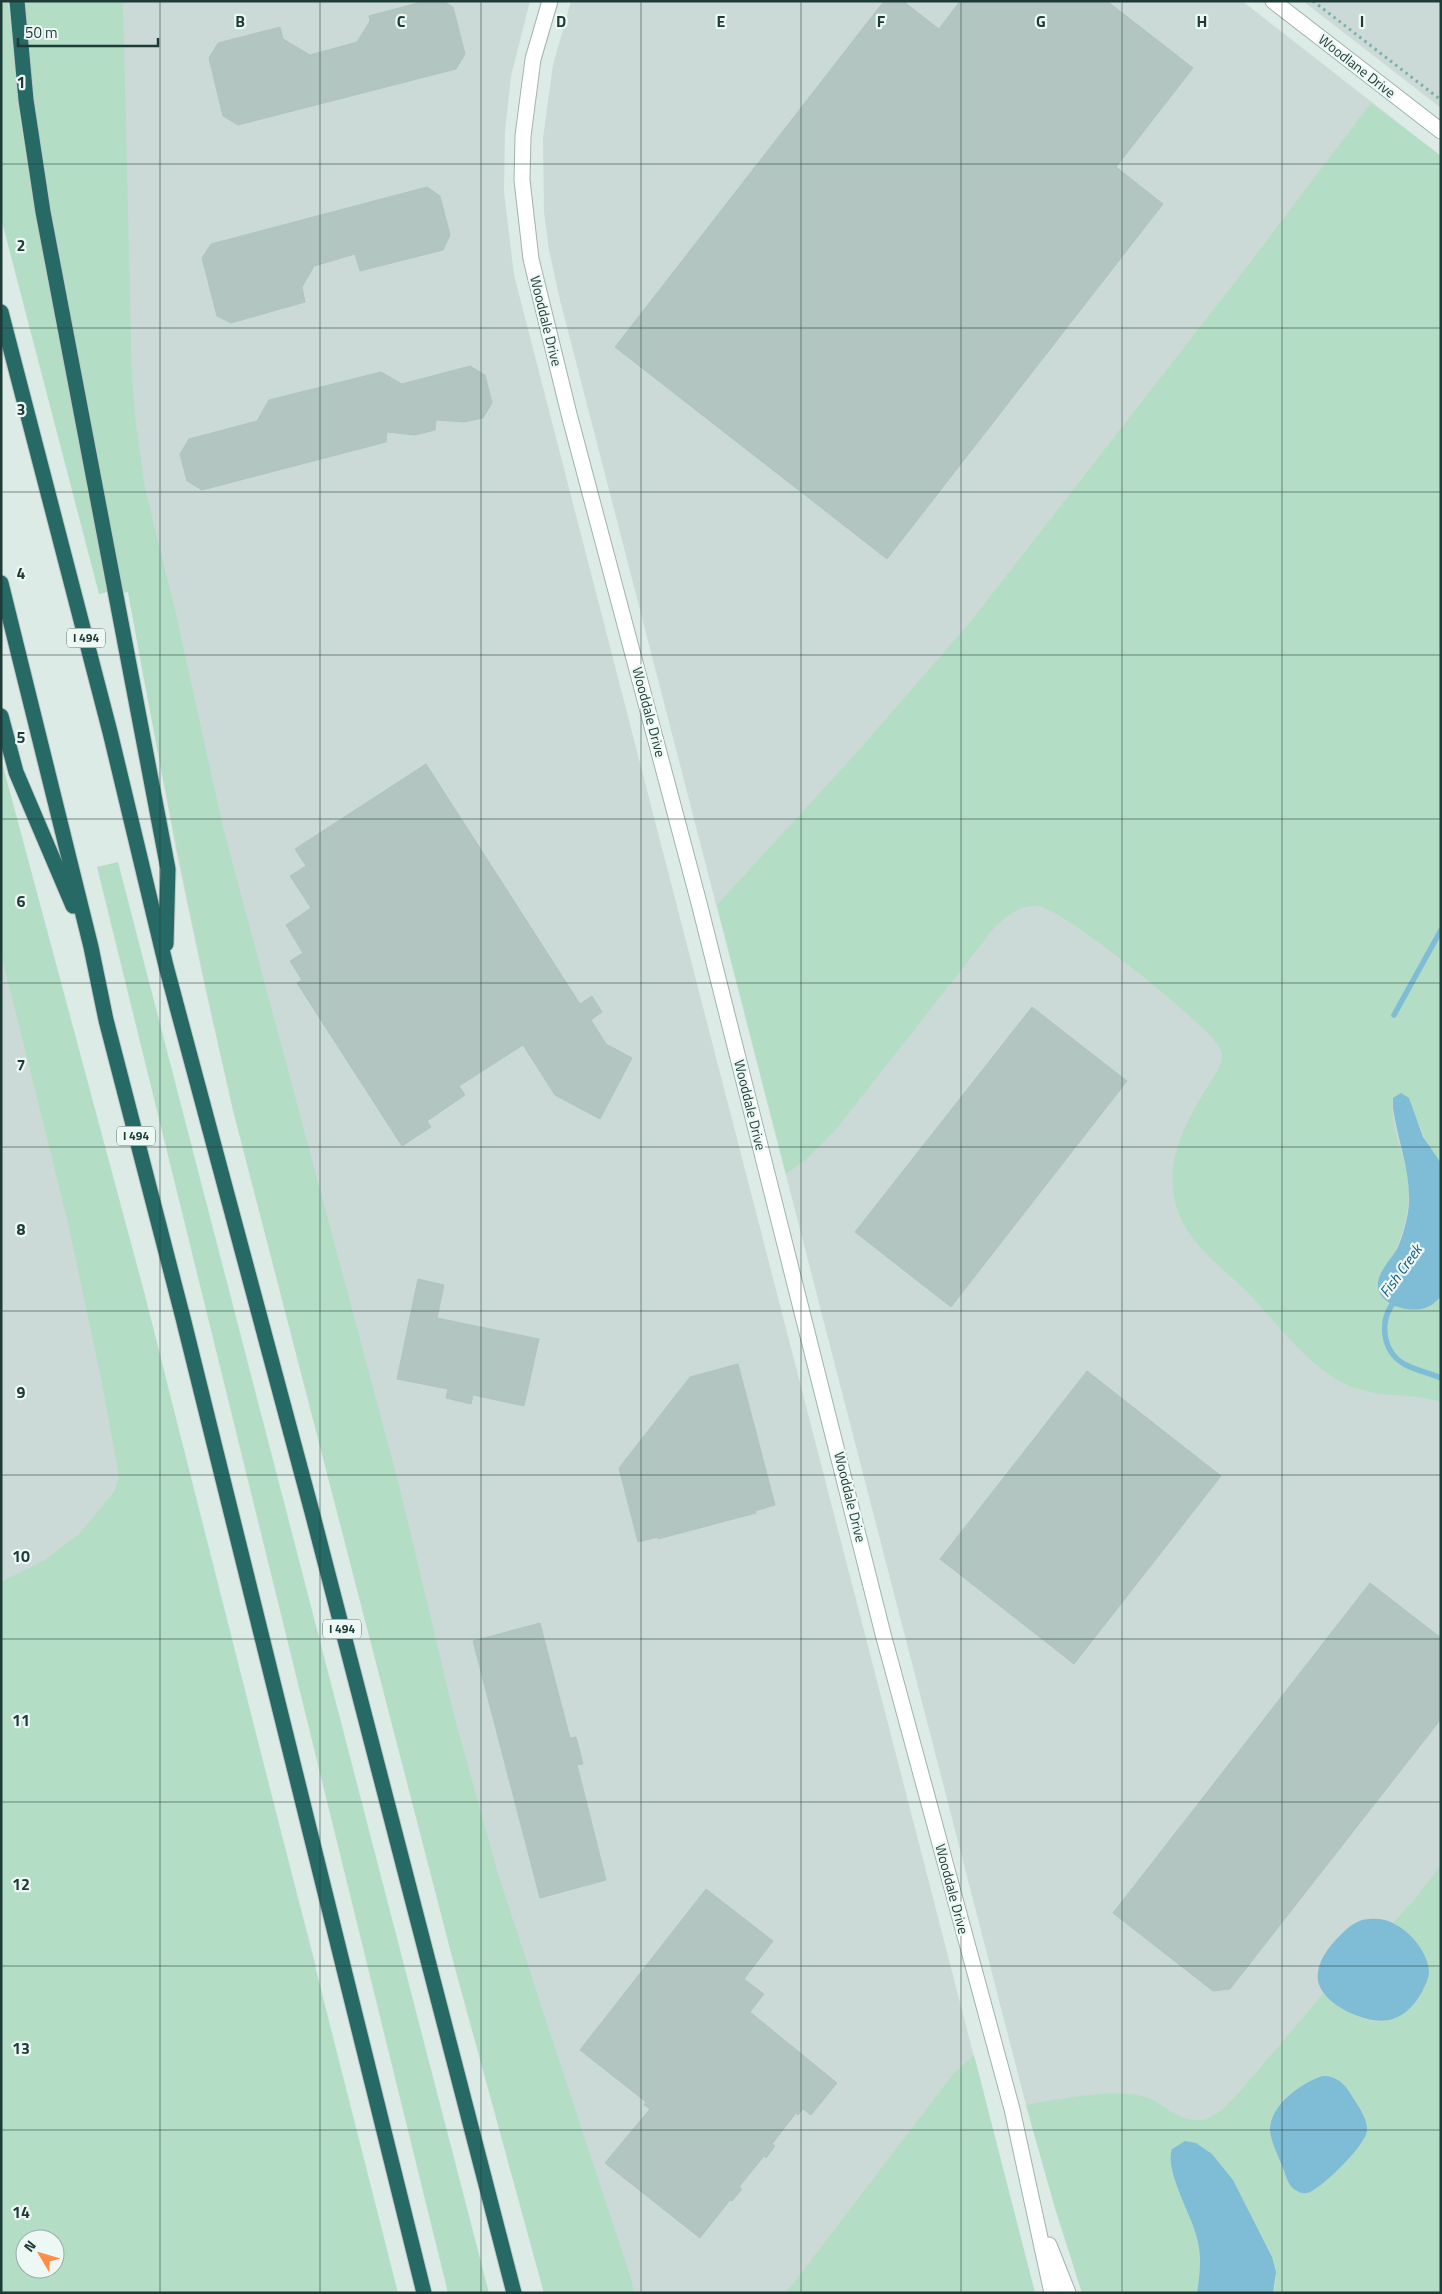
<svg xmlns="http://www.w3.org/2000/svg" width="1442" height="2294" font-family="'Titillium Web',sans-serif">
	<rect width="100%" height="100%" fill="#ddebe6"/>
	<g fill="#cbdad6" fill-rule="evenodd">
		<polygon points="25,1 530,1 511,76 505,132 504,192 514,275 1035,2293 544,2293 454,1964 233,1110 204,983 177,855 128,592 122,593 56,239 38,136"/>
		<polygon points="571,1 1242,1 1441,156 1441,2293 1082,2293 1055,2208 1026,2105 560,300 549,250 544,212 543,138 553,65"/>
		<polygon points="1303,1 1441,1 1441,108"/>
		<path d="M1,759L144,1292L247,1702L316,1966L54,2293H1ZM25,2239H55V2269H25Z"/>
	</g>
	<g fill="#b3dec5" fill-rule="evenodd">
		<polygon points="1,1 8,1 20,118 30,182 107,592 99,594 1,218"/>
		<path d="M25,1H123L132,378L135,417L145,488L176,614L223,827L399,1485L455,1719L498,1874L631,2279L634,2293H544L454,1964L233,1110C194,938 159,765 128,592L122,593C105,501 88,408 71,316C51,212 30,108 25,1Z"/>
		<path d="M1371,103L1441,156V1163L1428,1145L1418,1122L1393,1098C1389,1122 1402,1150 1407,1173C1415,1217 1394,1251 1379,1290C1389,1314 1425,1312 1441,1297V1402C1413,1393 1383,1398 1355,1388C1315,1374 1281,1329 1254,1299C1234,1277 1209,1261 1192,1237C1149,1178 1185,1122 1218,1070C1222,1061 1224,1055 1218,1045C1202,1021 1063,908 1037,906C1019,905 1007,916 994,928L838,1127L808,1158L786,1174L717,905L859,750L971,621L1249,264Z"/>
		<path d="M1,759L144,1292L398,2293H1V1582L45,1560L79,1534L114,1492L119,1477L102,1383L68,1223L1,954ZM25,2239H55V2269H25Z"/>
		<polygon points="118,862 489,2293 448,2293 97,867"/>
		<path d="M1441,1865V2293H1273L1276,2282L1272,2257L1233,2180L1212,2154L1196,2143L1185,2141L1172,2149C1164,2170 1192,2216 1197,2238C1202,2256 1200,2274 1197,2293H1082L1055,2208L1026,2105C1059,2099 1113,2088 1145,2097C1162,2102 1176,2119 1194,2120C1212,2122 1224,2108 1236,2096L1324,1993C1341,2009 1368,2028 1393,2019C1402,2016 1411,2007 1417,2000C1440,1969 1422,1941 1393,1923L1415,1899ZM1351,2093L1367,2128L1362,2144L1312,2191C1306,2194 1300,2194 1294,2189C1285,2182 1269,2134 1271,2123C1272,2115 1278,2108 1283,2102Z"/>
		<polygon points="974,2055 1035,2293 786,2293 954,2073"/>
	</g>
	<g fill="#7fbcd6">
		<path d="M1401,1093L1409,1098L1423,1137L1441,1163V1297C1436,1301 1432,1306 1425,1308C1410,1313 1381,1306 1378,1287C1376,1273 1392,1259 1398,1247C1402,1238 1405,1227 1407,1218C1415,1181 1398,1144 1393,1108V1098Z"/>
		<path d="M1362,1920C1369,1919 1377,1918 1385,1920C1406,1926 1428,1950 1429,1972C1429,1978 1425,1985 1423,1990C1417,2002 1406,2015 1393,2019C1371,2027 1323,2006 1318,1981C1316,1967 1324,1953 1333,1943C1342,1933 1349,1925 1362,1920Z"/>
		<path d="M1323,2076C1337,2076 1345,2084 1352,2096C1358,2106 1368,2119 1367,2131C1365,2146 1325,2184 1312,2191C1307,2194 1302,2194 1297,2191C1288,2187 1286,2175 1282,2166C1278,2155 1271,2142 1270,2130C1270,2105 1302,2082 1323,2076Z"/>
		<path d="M1185,2141L1196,2143L1212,2154L1233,2180L1272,2257L1276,2272L1273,2293H1197C1200,2274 1202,2256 1197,2238C1192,2216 1164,2170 1172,2149Z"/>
	</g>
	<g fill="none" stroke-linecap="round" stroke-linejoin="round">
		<g stroke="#7fbcd6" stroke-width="5.5">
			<polyline points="1394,1015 1441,930"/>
			<path d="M1396,1300C1378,1319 1382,1351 1404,1364C1415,1370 1429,1373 1441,1378"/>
		</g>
	</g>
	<g fill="#b2c5c0" stroke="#afc5bf">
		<polygon points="425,1 443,1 453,7 465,54 456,69 238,125 223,116 209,58 218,43 280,27 283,39 310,55 357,42 370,21 369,16"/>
		<polygon points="884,1 903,1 939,29 960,1 1107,1 1193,68 1116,167 1163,204 887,559 615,347"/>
		<polygon points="427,187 440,196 450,235 443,250 360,271 355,254 314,266 302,287 305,302 231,323 217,316 202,258 211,244"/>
		<polygon points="470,366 485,375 492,403 483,418 464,422 436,420 435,430 415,435 387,432 386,442 202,490 187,481 180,454 189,439 257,421 269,400 381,372 402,384"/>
		<polygon points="426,764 580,1004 592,996 602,1012 591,1020 606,1044 632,1058 600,1119 555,1095 523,1045 459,1086 465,1095 427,1121 431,1127 402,1146 297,983 302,980 290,961 303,953 286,925 311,908 290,876 306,866 295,849"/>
		<polygon points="1032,1007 1127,1081 951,1307 855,1232"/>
		<polygon points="418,1279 444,1285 437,1318 539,1339 524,1406 473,1395 471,1404 446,1398 448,1389 397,1379"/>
		<polygon points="738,1364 775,1505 755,1511 756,1513 658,1539 658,1537 638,1542 619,1468 690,1377"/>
		<polygon points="1087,1371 1221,1476 1074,1664 940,1559"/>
		<polygon points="1370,1583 1441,1638 1441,1719 1230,1989 1213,1991 1113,1913"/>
		<polygon points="540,1623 570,1738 576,1737 583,1764 577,1765 606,1880 540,1898 473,1641"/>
		<polygon points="706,1889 773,1941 744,1979 764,1994 750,2012 837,2083 811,2115 803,2109 798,2115 796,2113 772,2144 775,2146 766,2158 764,2156 739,2187 742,2189 732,2201 730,2200 700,2238 605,2163 650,2109 644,2105 646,2102 580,2050"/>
	</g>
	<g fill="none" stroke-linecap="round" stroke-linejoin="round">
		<defs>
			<g id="tertiary">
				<polyline points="550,1 533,59 523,136 522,180 531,259 569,414 699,903 883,1634 1012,2109 1052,2293"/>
				<polyline points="1273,1 1441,131"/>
				<polyline points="1049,2245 1068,2293"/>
			</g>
			<g id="motorway">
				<polyline points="17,1 26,100 43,212 168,869 166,944"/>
				<polyline points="1,312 110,732 166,966 312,1512 514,2293"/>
				<polyline points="1,583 91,947 106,1020 183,1318 424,2293"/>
				<polyline points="1,716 16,772 73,906"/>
			</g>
		</defs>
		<use href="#tertiary" stroke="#a0b3ae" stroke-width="17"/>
		<use href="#motorway" stroke="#c0c8c7" stroke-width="17"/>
		<polyline stroke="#7ab1a8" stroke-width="3" stroke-dasharray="2.5 4" stroke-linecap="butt" points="1313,1 1441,100"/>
		<use href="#tertiary" stroke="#fff" stroke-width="15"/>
		<use href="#motorway" stroke="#276a65" stroke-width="15"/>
	</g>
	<path fill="none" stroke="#1d3b37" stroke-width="1" stroke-opacity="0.55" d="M160,1V2293M320,1V2293M481,1V2293M641,1V2293M801,1V2293M961,1V2293M1122,1V2293M1282,1V2293M1,164H1441M1,328H1441M1,492H1441M1,655H1441M1,819H1441M1,983H1441M1,1147H1441M1,1311H1441M1,1475H1441M1,1639H1441M1,1802H1441M1,1966H1441M1,2130H1441"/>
	<g text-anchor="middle" stroke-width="4.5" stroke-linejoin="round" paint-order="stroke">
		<g fill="#edf7f4" stroke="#5b7370" stroke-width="1">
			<rect x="67" y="628.5" width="38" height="19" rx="4"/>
			<rect x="117" y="1126.5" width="38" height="19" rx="4"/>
			<rect x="323" y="1619.5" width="38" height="19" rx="4"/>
		</g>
		<g font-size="12" font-weight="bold" fill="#1d3b37">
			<text x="86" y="642">I 494</text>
			<text x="136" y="1140">I 494</text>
			<text x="342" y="1633">I 494</text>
		</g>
		<g font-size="14" fill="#1d3b37" stroke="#edf7f4">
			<text transform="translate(1357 66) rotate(38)" y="5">Woodlane Drive</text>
			<text transform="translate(546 321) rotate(76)" y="5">Wooddale Drive</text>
			<text transform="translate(649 712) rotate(75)" y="5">Wooddale Drive</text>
			<text transform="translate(750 1105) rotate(76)" y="5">Wooddale Drive</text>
			<text transform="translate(850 1497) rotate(76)" y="5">Wooddale Drive</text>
			<text transform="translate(952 1889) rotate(75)" y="5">Wooddale Drive</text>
		</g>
		<g font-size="15" font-style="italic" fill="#135c7b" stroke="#edf7f4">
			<text transform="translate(1401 1271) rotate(-54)" y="5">Fish Creek</text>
		</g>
	</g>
	<g font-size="16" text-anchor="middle" font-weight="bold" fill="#1d3b37" stroke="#edf7f4" stroke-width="4.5" stroke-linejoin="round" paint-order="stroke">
		<text x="240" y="27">B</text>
		<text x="401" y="27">C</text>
		<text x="561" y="27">D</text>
		<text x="721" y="27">E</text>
		<text x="881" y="27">F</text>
		<text x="1041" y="27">G</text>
		<text x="1202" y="27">H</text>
		<text x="1362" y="27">I</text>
		<text x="21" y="88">1</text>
		<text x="21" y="251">2</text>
		<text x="21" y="415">3</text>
		<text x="21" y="579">4</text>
		<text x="21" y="743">5</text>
		<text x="21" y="907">6</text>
		<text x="21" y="1071">7</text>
		<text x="21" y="1235">8</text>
		<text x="21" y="1398">9</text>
		<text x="21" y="1562">10</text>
		<text x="21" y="1726">11</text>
		<text x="21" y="1890">12</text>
		<text x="21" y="2054">13</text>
		<text x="21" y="2218">14</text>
	</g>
	<rect width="1442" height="2294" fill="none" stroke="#1d3b37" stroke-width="5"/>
	<g transform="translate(40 2254) rotate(308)"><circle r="24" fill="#edf7f4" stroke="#9aaca8"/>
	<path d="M0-4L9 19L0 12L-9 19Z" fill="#fe8d47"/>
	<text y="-8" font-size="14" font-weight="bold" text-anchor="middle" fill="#1d3b37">N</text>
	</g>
	<path d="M18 38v8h140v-8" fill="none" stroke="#1d3b37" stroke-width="2.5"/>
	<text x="25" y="38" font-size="15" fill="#1d3b37" stroke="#edf7f4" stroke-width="4" paint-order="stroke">50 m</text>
</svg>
